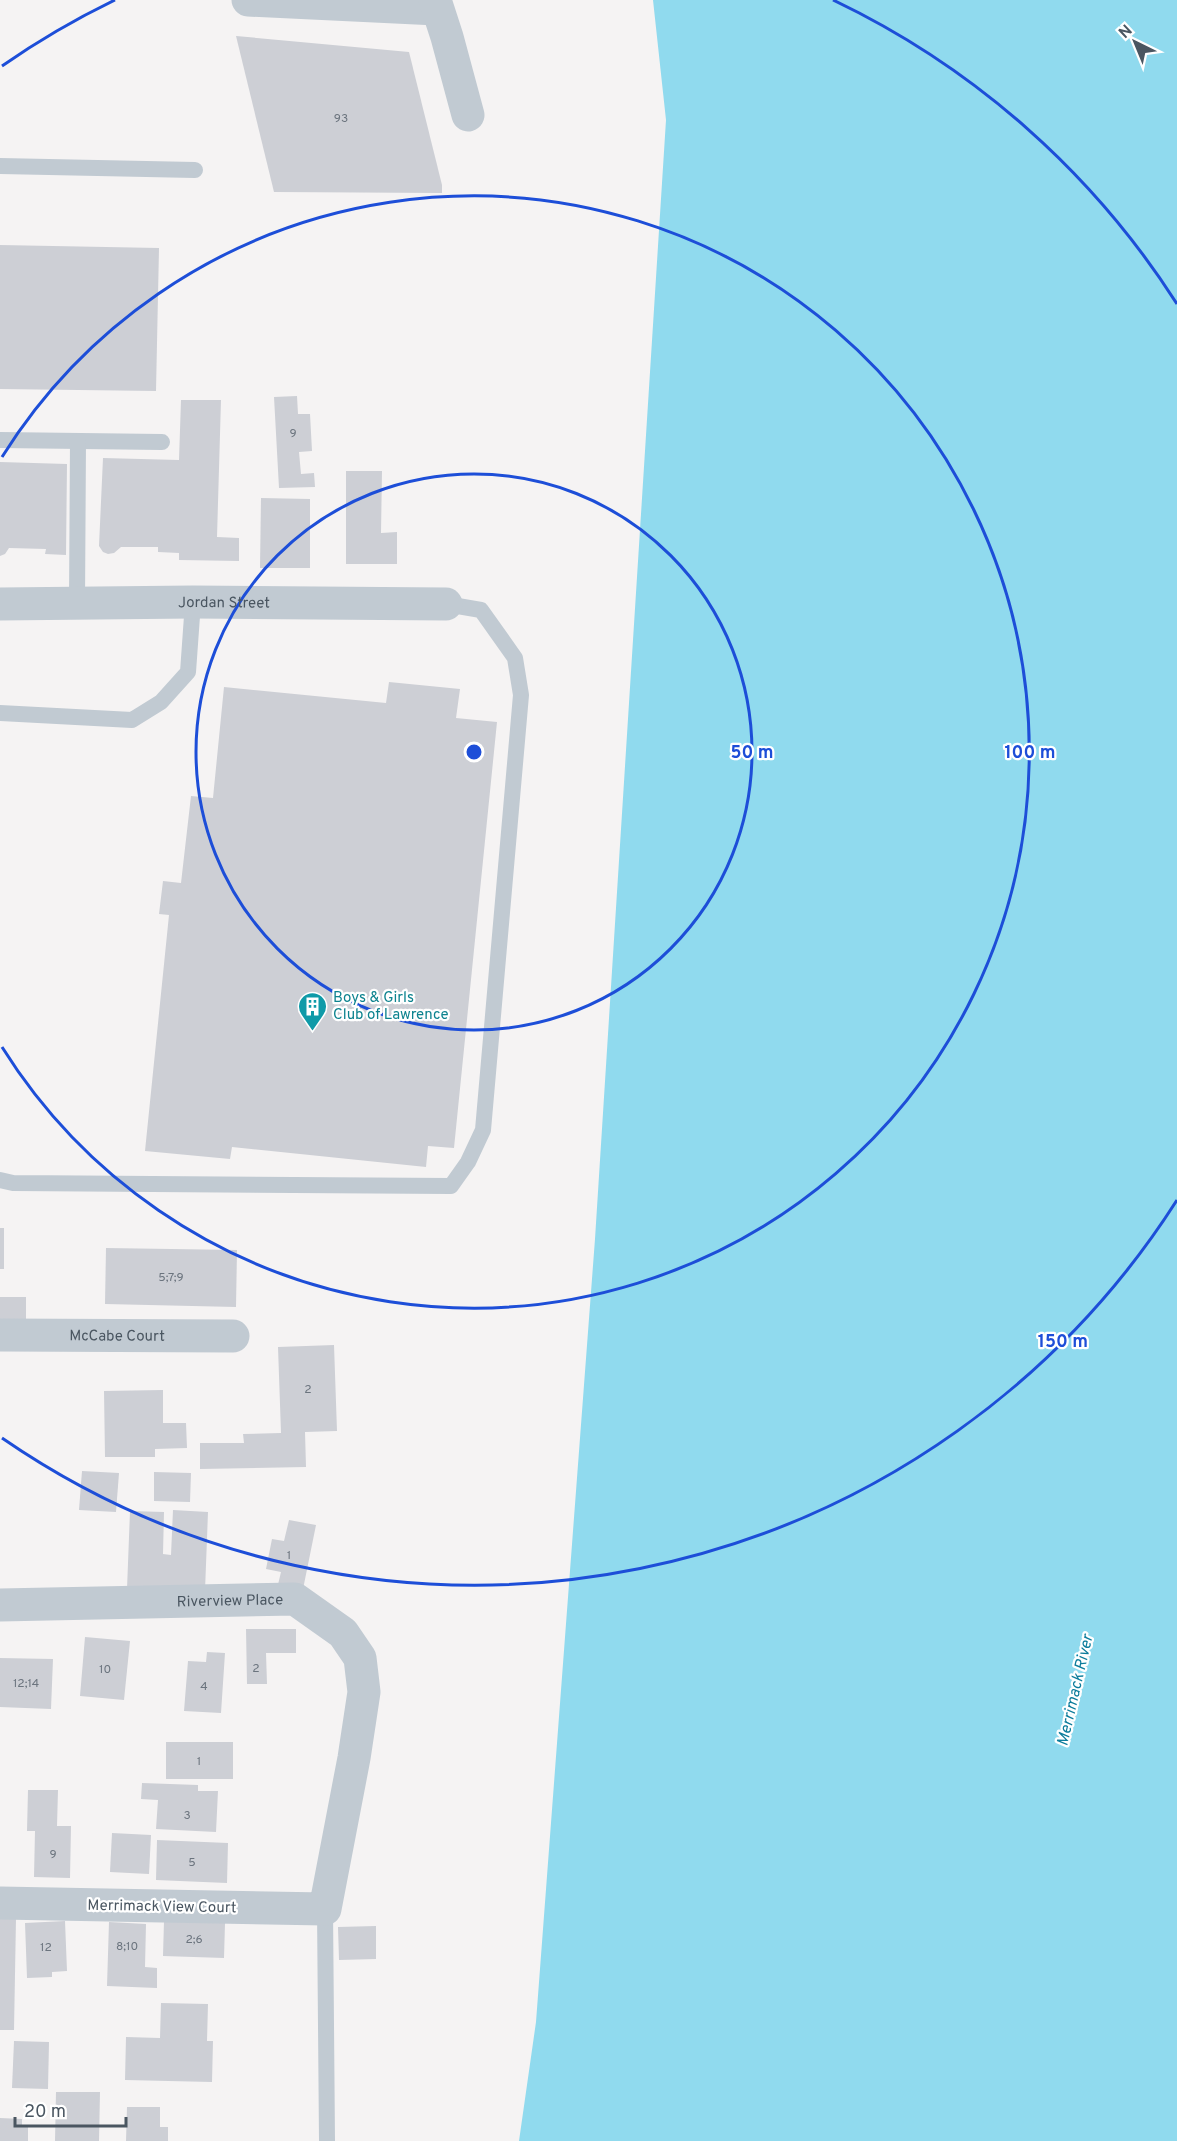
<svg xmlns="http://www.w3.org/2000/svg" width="1177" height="2141" font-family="Overpass,sans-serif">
	<rect width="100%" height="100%" fill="#f5f3f3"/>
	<polygon fill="#90daee" points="653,0 1177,0 1177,2141 519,2141 536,2022 595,1239 666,120"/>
	<g fill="#cdcfd5">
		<polygon points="236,36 409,52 442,185 442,193 274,192"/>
		<polygon points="0,245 159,248 156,391 0,389"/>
		<polygon points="297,396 298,414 310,414 312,451 299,452 301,474 314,473 315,487 279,488 274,397"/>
		<polygon points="181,400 221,400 217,537 239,538 239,561 179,560 179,553 158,552 158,547 121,547 114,553 108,554 103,552 99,546 103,458 179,460"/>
		<polygon points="0,462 67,464 66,555 45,554 46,549 9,548 5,554 0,556"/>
		<polygon points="346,471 382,471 381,533 397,532 397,564 346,564"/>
		<polygon points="261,498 310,499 310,568 260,568"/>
		<polygon points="389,682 460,689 456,718 497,722 454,1148 428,1146 426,1167 232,1147 230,1159 145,1151 169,915 159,914 163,881 181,883 191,796 213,798 224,687 386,703"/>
		<rect x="0" y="1228" width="4" height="41"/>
		<polygon points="106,1248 237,1250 236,1307 105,1304"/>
		<rect x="0" y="1297" width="26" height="36"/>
		<polygon points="334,1345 337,1431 305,1432 306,1467 200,1469 200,1443 244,1443 243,1434 281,1433 278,1347"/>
		<polygon points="163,1390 163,1423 186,1423 187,1448 155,1449 155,1457 105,1457 104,1391"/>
		<polygon points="82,1471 119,1473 116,1512 79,1510"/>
		<polygon points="154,1472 191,1473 190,1502 154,1501"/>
		<polygon points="173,1510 208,1512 205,1591 127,1589 130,1511 164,1512 163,1554 171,1555"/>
		<polygon points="289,1520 316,1525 301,1599 276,1593 281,1572 266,1569 272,1539 284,1541"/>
		<polygon points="246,1629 296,1629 296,1653 266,1653 267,1684 247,1684"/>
		<polygon points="85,1637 130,1641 124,1700 80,1696"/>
		<polygon points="207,1652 225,1653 221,1713 184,1711 188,1661 206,1662"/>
		<polygon points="0,1658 53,1659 51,1709 0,1707"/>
		<rect x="166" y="1742" width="67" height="37"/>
		<polygon points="142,1783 198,1785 198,1791 218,1791 216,1832 156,1829 158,1800 141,1799"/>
		<polygon points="28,1790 58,1790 57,1826 71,1826 70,1878 34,1877 35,1831 27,1831"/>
		<polygon points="112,1833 151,1835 149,1874 110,1872"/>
		<polygon points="157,1840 228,1843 227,1883 156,1880"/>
		<polygon points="0,1918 16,1918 14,2030 0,2030"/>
		<polygon points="65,1921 67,1971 52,1972 52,1977 27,1978 25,1923"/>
		<polygon points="164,1921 225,1923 224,1958 163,1956"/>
		<polygon points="109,1922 146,1924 145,1967 157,1968 157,1988 107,1986"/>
		<polygon points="376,1926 376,1959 339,1960 338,1927"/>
		<polygon points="161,2003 208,2004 207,2041 213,2041 212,2082 125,2080 126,2037 160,2038"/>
		<polygon points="14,2041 49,2042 48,2089 12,2088"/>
		<polygon points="56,2092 100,2092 99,2141 55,2141"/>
		<polygon points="127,2107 160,2107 160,2127 168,2127 168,2141 126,2141"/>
		<polygon points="0,2118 22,2119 22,2126 28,2125 28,2141 0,2141"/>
	</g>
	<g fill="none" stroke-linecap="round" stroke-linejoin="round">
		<g stroke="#c1cad2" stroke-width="16">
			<polyline points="0,166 195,170"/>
			<polyline points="0,440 162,442"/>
			<polyline points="77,603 78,441"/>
			<polyline points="0,713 132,720 161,702 188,672 193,602"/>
			<polyline points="0,1180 13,1183 451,1186 468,1162 483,1130 521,695 515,658 481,610 446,604"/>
			<polyline points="325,1909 327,2141"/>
		</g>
		<g stroke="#c1cad2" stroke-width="33">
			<polyline points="248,0 437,9"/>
			<polyline points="435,0 447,37 468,115"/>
			<path id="s1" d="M0,604L193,602L446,604"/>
			<path id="s2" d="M0,1335L233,1336"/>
			<path id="s3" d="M0,1605L295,1599L343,1633L360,1658L364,1692L354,1758L325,1909L0,1903"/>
		</g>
	</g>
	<g fill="none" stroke="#1d4ed8" stroke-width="3">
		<circle cx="474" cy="752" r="278"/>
		<path d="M2 457A556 556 0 1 1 2 1047"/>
		<path d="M1177 1200A833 833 0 0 1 2 1438M2 66A833 833 0 0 1 115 0M833 0A833 833 0 0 1 1177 304"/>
	</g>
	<defs>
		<symbol id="building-pin" viewBox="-11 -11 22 30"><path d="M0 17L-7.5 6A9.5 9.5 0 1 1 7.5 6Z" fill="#0f9aa8" stroke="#fff"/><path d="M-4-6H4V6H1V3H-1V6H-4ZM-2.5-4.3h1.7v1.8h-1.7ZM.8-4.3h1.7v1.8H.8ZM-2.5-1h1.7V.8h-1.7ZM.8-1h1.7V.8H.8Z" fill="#fff"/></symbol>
	</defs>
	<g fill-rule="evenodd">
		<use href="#building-pin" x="296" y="990" width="33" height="45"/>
	</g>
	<g text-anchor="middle" stroke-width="4.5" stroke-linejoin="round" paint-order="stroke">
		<g font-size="12" fill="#6b747e">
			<text x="341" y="122">93</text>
			<text x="293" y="437">9</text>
			<text x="171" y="1281">5;7;9</text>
			<text x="308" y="1393">2</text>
			<text x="289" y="1559">1</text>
			<text x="256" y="1672">2</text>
			<text x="105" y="1673">10</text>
			<text x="26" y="1687">12;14</text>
			<text x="204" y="1690">4</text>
			<text x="199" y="1765">1</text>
			<text x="187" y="1819">3</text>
			<text x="53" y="1858">9</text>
			<text x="192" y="1866">5</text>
			<text x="194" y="1943">2;6</text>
			<text x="127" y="1950">8;10</text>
			<text x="46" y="1951">12</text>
		</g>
		<g font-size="15" fill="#4a5661" stroke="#fff">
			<text dy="5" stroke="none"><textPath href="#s1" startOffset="224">Jordan Street</textPath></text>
			<text dy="5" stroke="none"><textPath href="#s2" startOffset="117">McCabe Court</textPath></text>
			<text dy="5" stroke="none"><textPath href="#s3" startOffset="230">Riverview Place</textPath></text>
			<text transform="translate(162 1906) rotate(1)" y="5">Merrimack View Court</text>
		</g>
		<g font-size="15" fill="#0d838f" stroke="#fff" text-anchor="start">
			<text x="333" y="1002">Boys &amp; Girls<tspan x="333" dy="17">Club of Lawrence</tspan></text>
		</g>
		<g font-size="16" font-style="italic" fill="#0c7c9b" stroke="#fff">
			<text transform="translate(1074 1690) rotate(-77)" y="6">Merrimack River</text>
		</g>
	</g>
	<circle cx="474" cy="752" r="9" fill="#1d4ed8" stroke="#fff" stroke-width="3"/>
	<g font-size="18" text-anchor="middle" font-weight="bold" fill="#1d4ed8" stroke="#fff" stroke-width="4.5" stroke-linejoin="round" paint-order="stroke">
		<text x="752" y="758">50 m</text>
		<text x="1030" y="758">100 m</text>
		<text x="1063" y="1347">150 m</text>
	</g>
	<g transform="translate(1135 42) rotate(317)" stroke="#ffffff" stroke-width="4.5" paint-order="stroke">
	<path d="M0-4.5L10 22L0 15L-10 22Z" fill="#4a5661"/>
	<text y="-9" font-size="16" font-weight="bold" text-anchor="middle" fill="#4a5661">N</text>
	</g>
	<path d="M15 2117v9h111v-9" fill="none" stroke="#4a5661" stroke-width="3"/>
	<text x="24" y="2117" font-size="18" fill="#4a5661" stroke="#ffffff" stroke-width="4.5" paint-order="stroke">20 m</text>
</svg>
